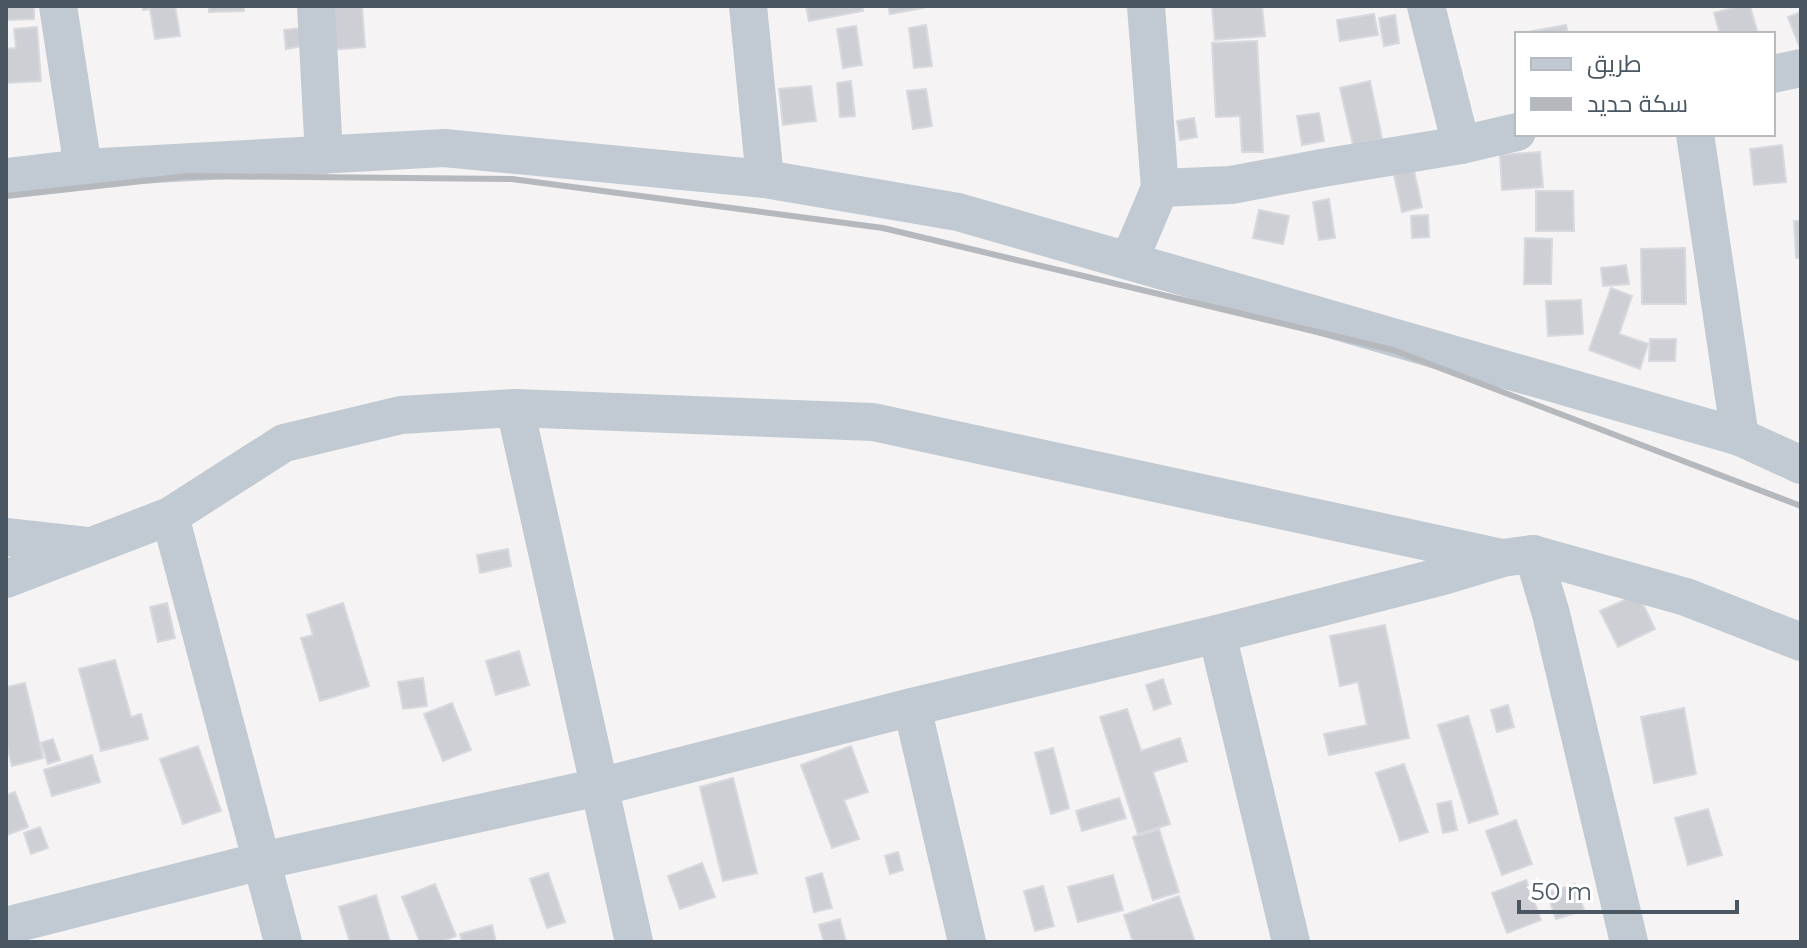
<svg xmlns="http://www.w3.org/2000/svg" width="1807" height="948" font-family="Montserrat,Cairo,sans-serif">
	<rect width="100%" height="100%" fill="#f5f3f3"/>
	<g fill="#cdcfd5" stroke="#d7d9de" stroke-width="2">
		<polygon points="6,6 34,6 34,19 6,20"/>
		<polygon points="143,6 175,6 180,36 155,39 150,9 143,10"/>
		<polygon points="209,6 244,6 244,11 209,12"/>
		<polygon points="328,6 362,6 365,47 330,50"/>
		<polygon points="806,6 862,6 863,11 809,21"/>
		<polygon points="888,6 922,6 923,8 890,14"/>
		<polygon points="1212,6 1262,6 1265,36 1215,40"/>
		<polygon points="1740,6 1750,6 1758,34 1720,34 1714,13"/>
		<polygon points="1801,12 1801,51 1788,17"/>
		<polygon points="1374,14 1378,35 1340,41 1337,20"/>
		<polygon points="1395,15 1399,43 1384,46 1379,18"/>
		<polygon points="926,25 932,66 914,68 909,28"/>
		<polygon points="1566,25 1568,34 1529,34 1528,32"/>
		<polygon points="856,26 862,65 843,68 837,29"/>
		<polygon points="37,27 41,81 6,83 6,49 16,48 14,29"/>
		<polygon points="300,28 303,46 286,49 284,30"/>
		<polygon points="1257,41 1263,152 1242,152 1240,116 1216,117 1212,43"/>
		<polygon points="851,81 855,116 840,117 837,83"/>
		<polygon points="1370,81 1382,139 1353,145 1340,88"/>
		<polygon points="811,86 816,121 783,125 779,89"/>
		<polygon points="926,89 932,126 913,129 907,91"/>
		<polygon points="1319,113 1324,141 1302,145 1297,116"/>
		<polygon points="1194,118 1197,137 1180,140 1177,121"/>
		<polygon points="1782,145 1786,182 1754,185 1750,149"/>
		<polygon points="1540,152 1543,187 1502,190 1500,155"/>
		<polygon points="1412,162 1422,207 1402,212 1392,166"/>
		<polygon points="1536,191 1573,191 1574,231 1536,231"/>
		<polygon points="1329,199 1335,238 1319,240 1313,202"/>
		<polygon points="1259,210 1289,216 1283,244 1253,238"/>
		<polygon points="1428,215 1429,237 1412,238 1411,216"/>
		<polygon points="1794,221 1801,221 1801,258 1796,258"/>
		<polygon points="1525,238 1552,239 1551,284 1524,284"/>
		<polygon points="1685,248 1686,304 1642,304 1641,249"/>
		<polygon points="1626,265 1629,284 1603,286 1601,268"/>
		<polygon points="1611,288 1632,296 1619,334 1648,344 1640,369 1589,350"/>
		<polygon points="1581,300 1583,334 1548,336 1546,301"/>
		<polygon points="1650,339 1676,339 1675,361 1649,361"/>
		<polygon points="508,549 511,566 480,573 477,555"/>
		<polygon points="1638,594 1655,629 1618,647 1600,611"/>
		<polygon points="167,603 175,638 158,642 150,607"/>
		<polygon points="343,603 369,686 320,701 301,638 313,635 307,615"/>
		<polygon points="1385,625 1409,738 1329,755 1324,734 1367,725 1358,682 1340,686 1330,636"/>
		<polygon points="519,651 529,685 496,695 486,661"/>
		<polygon points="115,660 131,717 141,714 148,739 101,751 79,669"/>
		<polygon points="423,678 427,706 403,709 398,682"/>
		<polygon points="1163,679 1171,704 1154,710 1146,685"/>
		<polygon points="25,683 43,758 12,766 6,741 6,687"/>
		<polygon points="452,703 471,750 443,761 424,714"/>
		<polygon points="1508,705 1514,727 1497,732 1491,710"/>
		<polygon points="1684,708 1696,774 1654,783 1641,717"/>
		<polygon points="1127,709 1141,751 1180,738 1187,761 1153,772 1170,824 1138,834 1100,717"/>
		<polygon points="1468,716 1498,814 1469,823 1438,725"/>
		<polygon points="53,739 60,760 48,764 41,743"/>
		<polygon points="198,746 221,811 183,824 160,759"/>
		<polygon points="851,746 868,792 844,800 859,839 832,848 801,765"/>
		<polygon points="1053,748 1069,808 1051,814 1035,753"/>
		<polygon points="92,755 100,782 52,796 44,770"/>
		<polygon points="1404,764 1428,832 1400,841 1376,773"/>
		<polygon points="733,778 757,873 723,881 700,787"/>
		<polygon points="15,792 28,827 7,835 6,795"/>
		<polygon points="1119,798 1126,818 1082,831 1076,811"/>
		<polygon points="1451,801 1457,830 1443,833 1437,804"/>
		<polygon points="1708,809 1722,855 1688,865 1675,818"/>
		<polygon points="1516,820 1532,864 1502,875 1486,831"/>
		<polygon points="40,827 48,848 31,854 24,833"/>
		<polygon points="1159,829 1179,892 1153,900 1133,837"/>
		<polygon points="898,852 903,870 890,874 885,856"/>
		<polygon points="702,863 715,897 680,909 668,876"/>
		<polygon points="548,873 565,922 547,928 530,879"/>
		<polygon points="822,873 832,908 814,912 806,878"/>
		<polygon points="1113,875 1123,910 1078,922 1068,887"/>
		<polygon points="1526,880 1541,920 1507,933 1492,893"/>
		<polygon points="435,884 456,936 441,942 420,942 402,897"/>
		<polygon points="1575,884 1584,910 1556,919 1547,893"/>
		<polygon points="1043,886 1054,926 1035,931 1024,891"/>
		<polygon points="376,895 390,942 350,942 339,907"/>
		<polygon points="1179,896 1195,942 1133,942 1124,915"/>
		<polygon points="840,919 846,942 824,942 819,925"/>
		<polygon points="492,925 496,942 462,942 460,934"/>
	</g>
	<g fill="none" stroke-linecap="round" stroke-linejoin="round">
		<g stroke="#c1cad2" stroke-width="38">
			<polyline points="58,6 83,168"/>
			<polyline points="316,6 324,155"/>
			<polyline points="748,6 765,179"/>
			<polyline points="1146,6 1160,188 1231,185 1322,168 1461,145 1517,132"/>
			<polyline points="1426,6 1461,145"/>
			<polyline points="1773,74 1801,68"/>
			<polyline points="1695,134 1740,437"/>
			<polyline points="6,177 83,168 444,148 765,179 958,212 1740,437 1801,465"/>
			<polyline points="1129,261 1160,188"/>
			<polyline points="515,408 634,942"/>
			<polyline points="170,516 283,942"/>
			<polyline points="6,537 87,546"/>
			<polyline points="1533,554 1551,614 1629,942"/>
			<polyline points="6,579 170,516 284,443 401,415 515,408 873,422 1502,558 1533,554 1686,597 1801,642"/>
			<polyline points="1217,634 1291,942"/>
			<polyline points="912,707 967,942"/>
			<polyline points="6,926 261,861 599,787 912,707 1217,634 1443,576 1499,559"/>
		</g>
		<polyline stroke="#b5b8bd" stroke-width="6" points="6,196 188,176 512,179 883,228 1393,350 1801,506"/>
	</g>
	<rect width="1807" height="948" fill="none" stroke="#4a5661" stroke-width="16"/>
	<rect x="1515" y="32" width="260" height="104" fill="#ffffff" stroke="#b7bbc0" stroke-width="2"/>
	<rect x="1531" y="58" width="40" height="12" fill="#c1cad2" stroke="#b7bbc0" stroke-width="2"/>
	<text x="1587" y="72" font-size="24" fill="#4a5661">طريق</text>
	<rect x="1531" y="98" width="40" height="12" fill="#b5b8bd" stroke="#b7bbc0" stroke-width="2"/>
	<text x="1587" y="112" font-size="24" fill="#4a5661">سكة حديد</text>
	<path d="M1519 900v12h218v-12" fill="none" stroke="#4a5661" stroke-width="4"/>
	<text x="1531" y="900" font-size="24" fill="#4a5661" stroke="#ffffff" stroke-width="6" paint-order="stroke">50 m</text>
</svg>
